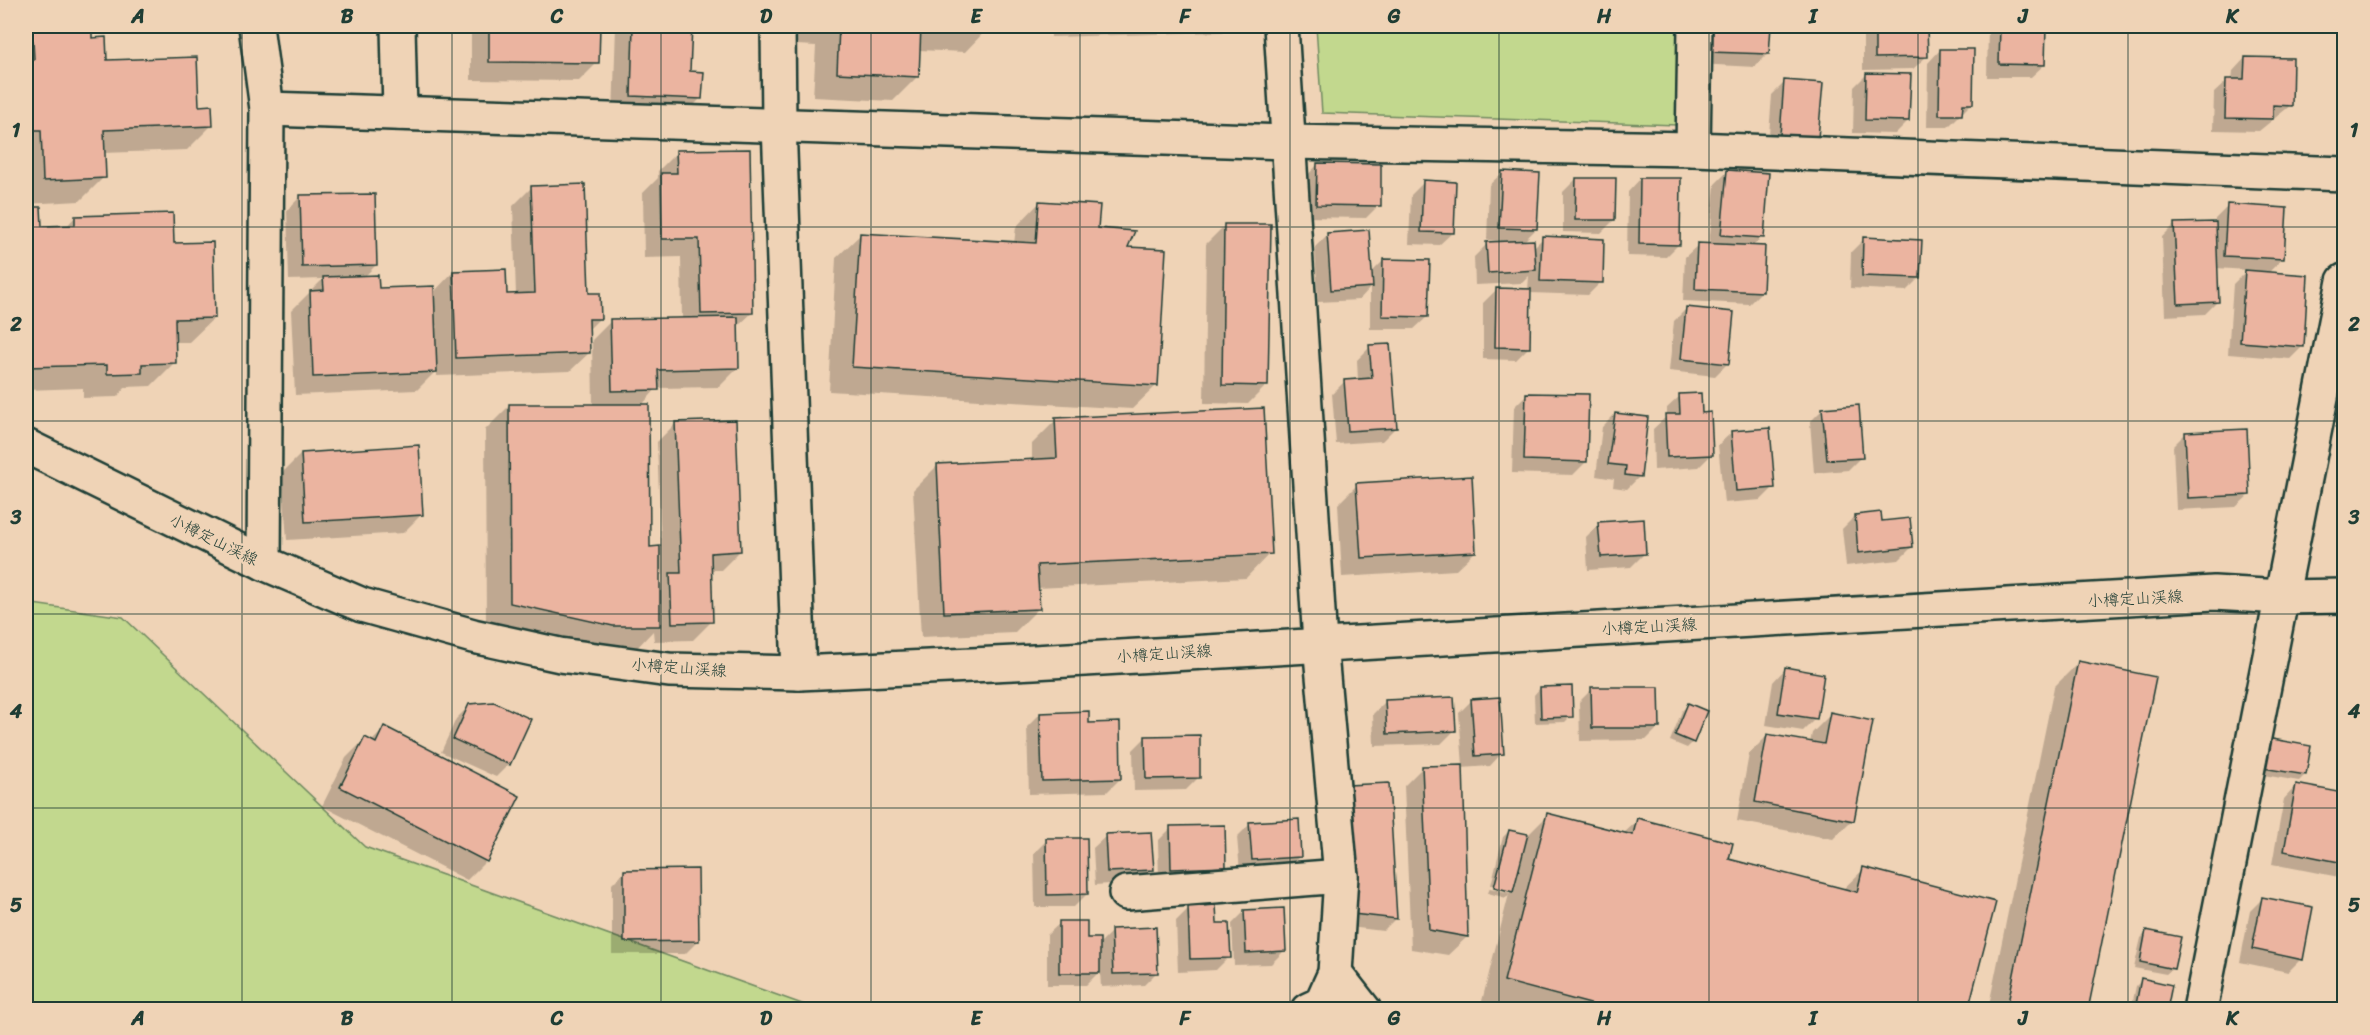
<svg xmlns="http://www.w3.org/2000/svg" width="2370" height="1035" font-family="Sriracha,'Klee One',sans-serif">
	<rect width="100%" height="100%" fill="#efd3b6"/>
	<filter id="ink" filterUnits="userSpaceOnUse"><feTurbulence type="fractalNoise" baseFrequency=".0167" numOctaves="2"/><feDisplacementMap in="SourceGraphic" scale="12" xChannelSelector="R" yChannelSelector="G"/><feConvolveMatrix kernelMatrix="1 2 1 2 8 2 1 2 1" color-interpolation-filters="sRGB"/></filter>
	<g filter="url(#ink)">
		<g fill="#c2d88e" stroke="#708a61" stroke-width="1.5">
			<polygon points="1316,26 1677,26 1677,125 1322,113"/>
			<polygon points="26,603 123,617 365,847 816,1009 1273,1007 1267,1010 26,1010"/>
		</g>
		<g fill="#0003" fill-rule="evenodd">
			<polygon points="26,26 90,26 91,39 106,62 198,107 212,125 187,150 103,153 104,177 80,201 26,204"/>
			<polygon points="471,26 598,26 598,62 579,81 471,80"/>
			<polygon points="616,26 690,26 688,73 701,98 682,117 613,115"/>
			<polygon points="777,26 990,26 965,52 918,50 917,77 893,101 813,97 816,46 776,44"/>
			<polygon points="1051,26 1230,26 1223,32 1051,37"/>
			<polygon points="1699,26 1769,26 1768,54 1755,67 1697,64"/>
			<polygon points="1863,26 1926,26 1926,57 1913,69 1863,70"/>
			<polygon points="1931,26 1971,26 1964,32 1931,33"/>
			<polygon points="1988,26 2045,26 2044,65 2031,77 1987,77"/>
			<polygon points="1940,50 1972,103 1948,127 1927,127 1928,63"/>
			<polygon points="2245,58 2291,105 2259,131 2213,130 2214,93 2227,81 2232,81 2233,71"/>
			<polygon points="1867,74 1908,121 1895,134 1853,133 1854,87"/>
			<polygon points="1785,82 1817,137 1768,147 1772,95"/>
			<path d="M677,152L752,313L737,327L738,368L719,387L657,388L641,406L648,548H661L657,442L676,423L740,551L721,570H710L712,621L693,640L654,641L653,631L635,650H588L486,627L485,430L509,406H593L592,340L611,321L682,319L681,257L644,258L643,193L658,178V171ZM659,572H662V583L659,587Z"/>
			<polygon points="1317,165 1379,205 1366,218 1304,217 1305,178"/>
			<polygon points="1728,171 1762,237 1752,247 1762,291 1749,304 1683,301 1685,257 1698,245 1709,245 1715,184"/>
			<polygon points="1502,173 1536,229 1523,242 1533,248 1543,238 1601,282 1588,295 1530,293 1529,347 1516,360 1483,359 1483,303 1496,290 1528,290 1529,276 1522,283 1475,285 1474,257 1487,244 1501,243 1501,241 1487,240 1489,185"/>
			<polygon points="1576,179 1614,220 1601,233 1563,232 1563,192"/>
			<polygon points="1640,179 1679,244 1666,257 1627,256 1628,192"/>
			<polygon points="1424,182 1452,233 1439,245 1409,244 1411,195"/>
			<polygon points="532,187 600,318 588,330 589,353 570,371 437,376 437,370 417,390 295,395 291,311 323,279 289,280 287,210 300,197 376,265 364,277 377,290 433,293 453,272 505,295 516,295 513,206"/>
			<polygon points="1040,202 1097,230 1126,248 1157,385 1132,409 829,391 836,258 861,234 1014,244 1016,227"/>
			<polygon points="2228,206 2283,258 2268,273 2303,346 2290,359 2228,354 2233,284 2247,270 2216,268 2218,301 2205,314 2165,316 2162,237 2175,224 2215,223 2215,219"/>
			<polygon points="40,208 41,228 66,227 75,217 214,318 189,342 174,342 175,362 151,386 126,387 117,397 83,398 83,388 26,390 26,209"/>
			<polygon points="1225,225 1267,385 1248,404 1204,403 1206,244"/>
			<polygon points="1328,234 1371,273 1384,260 1427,317 1414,329 1370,329 1370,288 1359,300 1318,302 1315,247"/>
			<polygon points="1864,239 1919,278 1906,291 1850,288 1851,252"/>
			<polygon points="1687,308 1728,363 1715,376 1669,371 1674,321"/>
			<polygon points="1370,347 1395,428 1382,441 1336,444 1332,394 1345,381 1358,381 1357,360"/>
			<polygon points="1527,394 1586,462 1573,475 1512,473 1514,407"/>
			<polygon points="1680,396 1701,414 1712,454 1699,467 1654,470 1653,429 1667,416 1667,408"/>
			<polygon points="1823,409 1861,457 1848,470 1814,473 1810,422"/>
			<polygon points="1615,414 1640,476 1627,489 1613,487 1614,479 1596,476 1602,427"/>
			<polygon points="1056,420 1270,553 1246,578 1037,588 1038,609 1014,633 921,637 913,490 937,466 1032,461 1032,444"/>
			<polygon points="1731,433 1774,487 1761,500 1724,503 1718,445"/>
			<polygon points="2186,433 2249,495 2236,507 2176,510 2173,446"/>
			<polygon points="301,454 422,514 403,533 287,540 282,473"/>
			<polygon points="1357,485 1475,552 1456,570 1342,577 1338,504"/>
			<polygon points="1855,516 1881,523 1912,547 1899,560 1846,566 1842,529"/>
			<polygon points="1599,524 1644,554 1631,567 1588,570 1586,537"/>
			<polygon points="2078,663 2086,1010 1988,1010 2054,687"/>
			<polygon points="1785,669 1815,719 1803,731 1766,725 1773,682"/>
			<polygon points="1540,688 1571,716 1565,722 1535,723 1534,695"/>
			<polygon points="1592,689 1659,727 1646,740 1580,741 1579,702"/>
			<polygon points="1472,700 1502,753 1490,766 1461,768 1467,937 1448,955 1411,949 1404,786 1423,767 1463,766 1459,713"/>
			<polygon points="1386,701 1454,731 1441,744 1374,746 1373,714"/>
			<polygon points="1688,705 1693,742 1687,748 1670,741 1682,711"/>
			<polygon points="469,706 509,764 496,777 441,752 456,719"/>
			<polygon points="1040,714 1088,724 1120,779 1107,792 1029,794 1027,727"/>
			<polygon points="1831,714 1852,820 1833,839 1737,821 1749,754 1768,735 1810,743 1812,733"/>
			<polygon points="385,728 486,861 467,880 322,806 346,758 365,739 371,742"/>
			<polygon points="1146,737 1199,777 1186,790 1134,791 1133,750"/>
			<polygon points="2261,746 2305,775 2299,781 2257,774"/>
			<polygon points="2296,786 2344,795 2344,878 2272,864 2284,799"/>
			<polygon points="1336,799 1396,918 1383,931 1341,926"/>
			<polygon points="1548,815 1623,834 1638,820 1728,860 1842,890 1864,869 1967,1010 1498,1010 1481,1005 1509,894 1506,898 1488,893 1490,888 1510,893 1510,890 1491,885 1503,837 1509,831 1527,836"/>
			<polygon points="1250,824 1300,856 1287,869 1240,872 1237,837"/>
			<polygon points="1171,828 1224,867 1211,880 1159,881 1158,841"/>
			<polygon points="1106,836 1152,869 1139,882 1095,885 1093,848"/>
			<polygon points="1047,840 1087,894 1074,907 1035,907 1034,853"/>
			<polygon points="625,871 698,941 685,954 612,954 612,884"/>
			<polygon points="2263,898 2301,959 2288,972 2240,962 2250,911"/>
			<polygon points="1189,908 1216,925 1229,957 1216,970 1178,972 1176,921"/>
			<polygon points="1245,911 1284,951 1271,964 1234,965 1232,924"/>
			<polygon points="1060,923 1085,940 1099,944 1112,931 1157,972 1144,985 1101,987 1100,971 1086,985 1047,985 1047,935"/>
			<polygon points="2147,932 2173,968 2166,974 2134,968 2141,938"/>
			<polygon points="2142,980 2166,1010 2131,1010 2136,986"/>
		</g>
		<g fill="#ebb4a0" stroke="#1f3d34" stroke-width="1.5">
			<polygon points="26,26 92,26 92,38 106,37 107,60 197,57 199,106 212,105 213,126 104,130 106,178 43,181 41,130 26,130 26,60 34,60 33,41 26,41"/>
			<polygon points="489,26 600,26 599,63 489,62"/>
			<polygon points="633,26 692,26 690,71 704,72 702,99 631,96"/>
			<polygon points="839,26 921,26 919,77 837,73"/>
			<polygon points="923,26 991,26 991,29"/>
			<polygon points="1710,26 1771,26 1769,54 1709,52"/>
			<polygon points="1875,26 1927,26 1928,57 1875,58"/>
			<polygon points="2000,26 2046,26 2045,65 1999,64"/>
			<polygon points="1940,49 1974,49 1973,104 1963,104 1962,115 1939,115"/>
			<polygon points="2245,57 2293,58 2292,106 2273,105 2273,119 2225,118 2226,79 2244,79"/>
			<polygon points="1866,73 1911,74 1909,121 1865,120"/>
			<polygon points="1784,80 1823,83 1818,138 1780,135"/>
			<polygon points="750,149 753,313 701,314 699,239 662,239 661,173 677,173 676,150"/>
			<polygon points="1317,163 1381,164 1381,206 1316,205"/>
			<polygon points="1727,170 1769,173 1764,238 1721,235"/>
			<polygon points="1502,171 1540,173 1537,229 1499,228"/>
			<polygon points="1576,178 1616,178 1615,220 1575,220"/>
			<polygon points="1640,178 1681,178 1680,245 1639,244"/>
			<polygon points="1423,180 1456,182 1454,233 1421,232"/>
			<polygon points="585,184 589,293 600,293 601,319 589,319 590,353 456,358 453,271 506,269 507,294 535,293 531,186"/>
			<polygon points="375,194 377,265 302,267 300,195"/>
			<polygon points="1039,201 1100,205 1098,228 1135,231 1128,247 1166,249 1158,386 852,367 860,233 1036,243"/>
			<polygon points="2227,204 2287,208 2284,259 2224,256"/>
			<polygon points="26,207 41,207 42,226 75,225 75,216 173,213 174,243 213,242 215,318 175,319 176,363 142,364 142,373 107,374 107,365 26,367"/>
			<polygon points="2216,222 2219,302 2178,304 2174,223"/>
			<polygon points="1224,224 1271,224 1268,386 1222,385"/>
			<polygon points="1369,230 1373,287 1331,290 1327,233"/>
			<polygon points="1542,236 1604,239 1603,283 1540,281"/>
			<polygon points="1863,237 1922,240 1920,278 1862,276"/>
			<polygon points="1534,240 1536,270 1488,273 1486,242"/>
			<polygon points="1697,243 1765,246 1763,292 1695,289"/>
			<polygon points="1383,259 1430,260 1428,317 1382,316"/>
			<polygon points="2245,270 2308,275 2304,347 2240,342"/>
			<polygon points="378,275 379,288 434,286 437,372 313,377 310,291 324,290 323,277"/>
			<polygon points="1496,288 1531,289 1530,348 1495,347"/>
			<polygon points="1686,307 1734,312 1729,364 1681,359"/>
			<polygon points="738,317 739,368 658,370 659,390 612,391 610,319"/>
			<polygon points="1390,344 1397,428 1348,431 1344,380 1372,378 1369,345"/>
			<polygon points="1526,393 1589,394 1587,462 1524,460"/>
			<polygon points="1701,393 1702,413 1711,412 1713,455 1667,457 1665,414 1680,414 1679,394"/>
			<polygon points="509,404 649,404 650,547 660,546 660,626 613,626 510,603"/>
			<polygon points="1859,405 1863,458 1827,460 1822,408"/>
			<polygon points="1264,408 1272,554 1037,565 1040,609 944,613 937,464 1057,458 1055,418"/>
			<polygon points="1615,413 1648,417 1641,477 1625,475 1626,466 1608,464"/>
			<polygon points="736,420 741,551 711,553 713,622 672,623 670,573 681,573 675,422"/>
			<polygon points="1770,428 1775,488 1736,491 1731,431"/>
			<polygon points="2247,429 2250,495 2188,498 2185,432"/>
			<polygon points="419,445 423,515 305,522 301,453"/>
			<polygon points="1472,476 1476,552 1361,558 1356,483"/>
			<polygon points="1881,512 1882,521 1910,518 1913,547 1858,553 1855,515"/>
			<polygon points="1644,519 1646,554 1601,557 1598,522"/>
			<polygon points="2078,661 2156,677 2088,1010 2038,1010 2008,1003"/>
			<polygon points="1785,667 1824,674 1817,719 1778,713"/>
			<polygon points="1572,686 1573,717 1541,718 1540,687"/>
			<polygon points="1591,687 1659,687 1660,728 1592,728"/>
			<polygon points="1454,697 1456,731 1387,734 1385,700"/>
			<polygon points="1500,697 1504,754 1475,756 1471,699"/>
			<polygon points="494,702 531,719 510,765 453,739 469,704"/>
			<polygon points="1688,703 1707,711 1694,743 1675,735"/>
			<polygon points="1089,711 1089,723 1120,722 1121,779 1042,781 1040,713"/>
			<polygon points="1830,712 1873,721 1854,821 1755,802 1767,734 1824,744"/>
			<polygon points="384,726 520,796 487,862 340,787 365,737 376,743"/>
			<polygon points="1200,735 1200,778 1146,779 1145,736"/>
			<polygon points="2267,738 2311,746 2306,775 2262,768"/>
			<polygon points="1463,765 1468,937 1429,930 1422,766"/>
			<polygon points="1389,783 1397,919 1353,914 1348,785"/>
			<polygon points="2296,784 2344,793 2344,863 2284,851"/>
			<polygon points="1547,813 1633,835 1637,818 1733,843 1729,859 1857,892 1863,867 1996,902 1968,1010 1613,1010 1504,981"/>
			<polygon points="1299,819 1301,857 1252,860 1249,822"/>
			<polygon points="1225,825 1226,867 1171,869 1170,826"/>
			<polygon points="1509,830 1528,834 1513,892 1494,887"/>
			<polygon points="1151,832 1154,870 1107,872 1105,834"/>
			<polygon points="1046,838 1087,838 1088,894 1047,895"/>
			<polygon points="698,869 699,941 624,942 624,870"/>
			<polygon points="2262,897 2313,907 2303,960 2252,949"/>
			<polygon points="1216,905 1217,923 1229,923 1231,958 1190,959 1188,907"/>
			<polygon points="1284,908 1286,951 1246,953 1244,910"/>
			<polygon points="1059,921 1087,921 1087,938 1100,938 1100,973 1059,973"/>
			<polygon points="1156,927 1158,973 1113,974 1111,929"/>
			<polygon points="2146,930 2181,937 2174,969 2140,962"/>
			<polygon points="2141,978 2172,985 2167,1010 2135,1010"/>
		</g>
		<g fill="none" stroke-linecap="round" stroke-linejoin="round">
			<defs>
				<g id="minor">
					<polyline points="256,26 267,109 264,563"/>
					<polyline points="398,26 400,113"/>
					<polyline points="778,26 779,124 799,673"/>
					<polyline points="1281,26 1320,643 1341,876 1335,973 1321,1004 1308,1010"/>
					<polyline points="267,109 1287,142 1693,149 2344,174"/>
					<polyline points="1693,149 1695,26"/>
					<polyline points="1126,893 1341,876"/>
					<polyline points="1335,973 1364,1010"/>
					<polyline points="2200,1010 2344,281"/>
				</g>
				<polyline id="major" points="26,446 264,563 362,605 473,636 560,655 669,670 799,673 1034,662 2214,593 2282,597 2344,596"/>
			</defs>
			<use href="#minor" stroke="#1f3d34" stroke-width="38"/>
			<use href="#major" stroke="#1f3d34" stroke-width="38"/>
			<use href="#minor" stroke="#efd3b6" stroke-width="33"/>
			<use href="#major" stroke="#efd3b6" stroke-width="33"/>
		</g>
	</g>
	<path fill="none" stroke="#1f3d34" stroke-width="1.5" stroke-opacity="0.55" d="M242,26V1010M452,26V1010M661,26V1010M871,26V1010M1080,26V1010M1290,26V1010M1499,26V1010M1709,26V1010M1918,26V1010M2128,26V1010M26,227H2344M26,421H2344M26,614H2344M26,808H2344"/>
	<g text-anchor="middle" stroke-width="5" stroke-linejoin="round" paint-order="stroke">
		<g font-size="16" fill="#1f3d34" stroke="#efd3b6">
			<text transform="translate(214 539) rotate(26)" y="6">小樽定山渓線</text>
			<text transform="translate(2135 598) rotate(-3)" y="6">小樽定山渓線</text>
			<text transform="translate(1649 626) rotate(-3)" y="6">小樽定山渓線</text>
			<text transform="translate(1164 653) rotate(-4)" y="6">小樽定山渓線</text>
			<text transform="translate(679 667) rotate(4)" y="6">小樽定山渓線</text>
		</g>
	</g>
	<rect width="2370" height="1035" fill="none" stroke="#efd3b6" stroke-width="66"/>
	<rect x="33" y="33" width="2304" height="969" fill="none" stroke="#1f3d34" stroke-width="2"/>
	<g font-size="20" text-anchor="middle" font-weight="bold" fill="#1f3d34">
		<text x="138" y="23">A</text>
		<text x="347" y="23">B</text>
		<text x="557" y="23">C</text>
		<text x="766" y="23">D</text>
		<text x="976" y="23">E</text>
		<text x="1185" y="23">F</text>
		<text x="1394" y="23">G</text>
		<text x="1604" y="23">H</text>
		<text x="1813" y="23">I</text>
		<text x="2023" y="23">J</text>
		<text x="2232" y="23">K</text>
		<text x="16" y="137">1</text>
		<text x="2354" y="137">1</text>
		<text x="16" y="331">2</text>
		<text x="2354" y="331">2</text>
		<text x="16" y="524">3</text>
		<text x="2354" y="524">3</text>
		<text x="16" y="718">4</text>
		<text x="2354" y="718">4</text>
		<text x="16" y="912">5</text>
		<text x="2354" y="912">5</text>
		<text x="138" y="1025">A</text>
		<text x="347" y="1025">B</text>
		<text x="557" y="1025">C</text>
		<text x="766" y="1025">D</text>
		<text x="976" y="1025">E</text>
		<text x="1185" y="1025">F</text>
		<text x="1394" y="1025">G</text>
		<text x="1604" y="1025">H</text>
		<text x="1813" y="1025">I</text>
		<text x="2023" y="1025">J</text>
		<text x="2232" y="1025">K</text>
	</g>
</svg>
